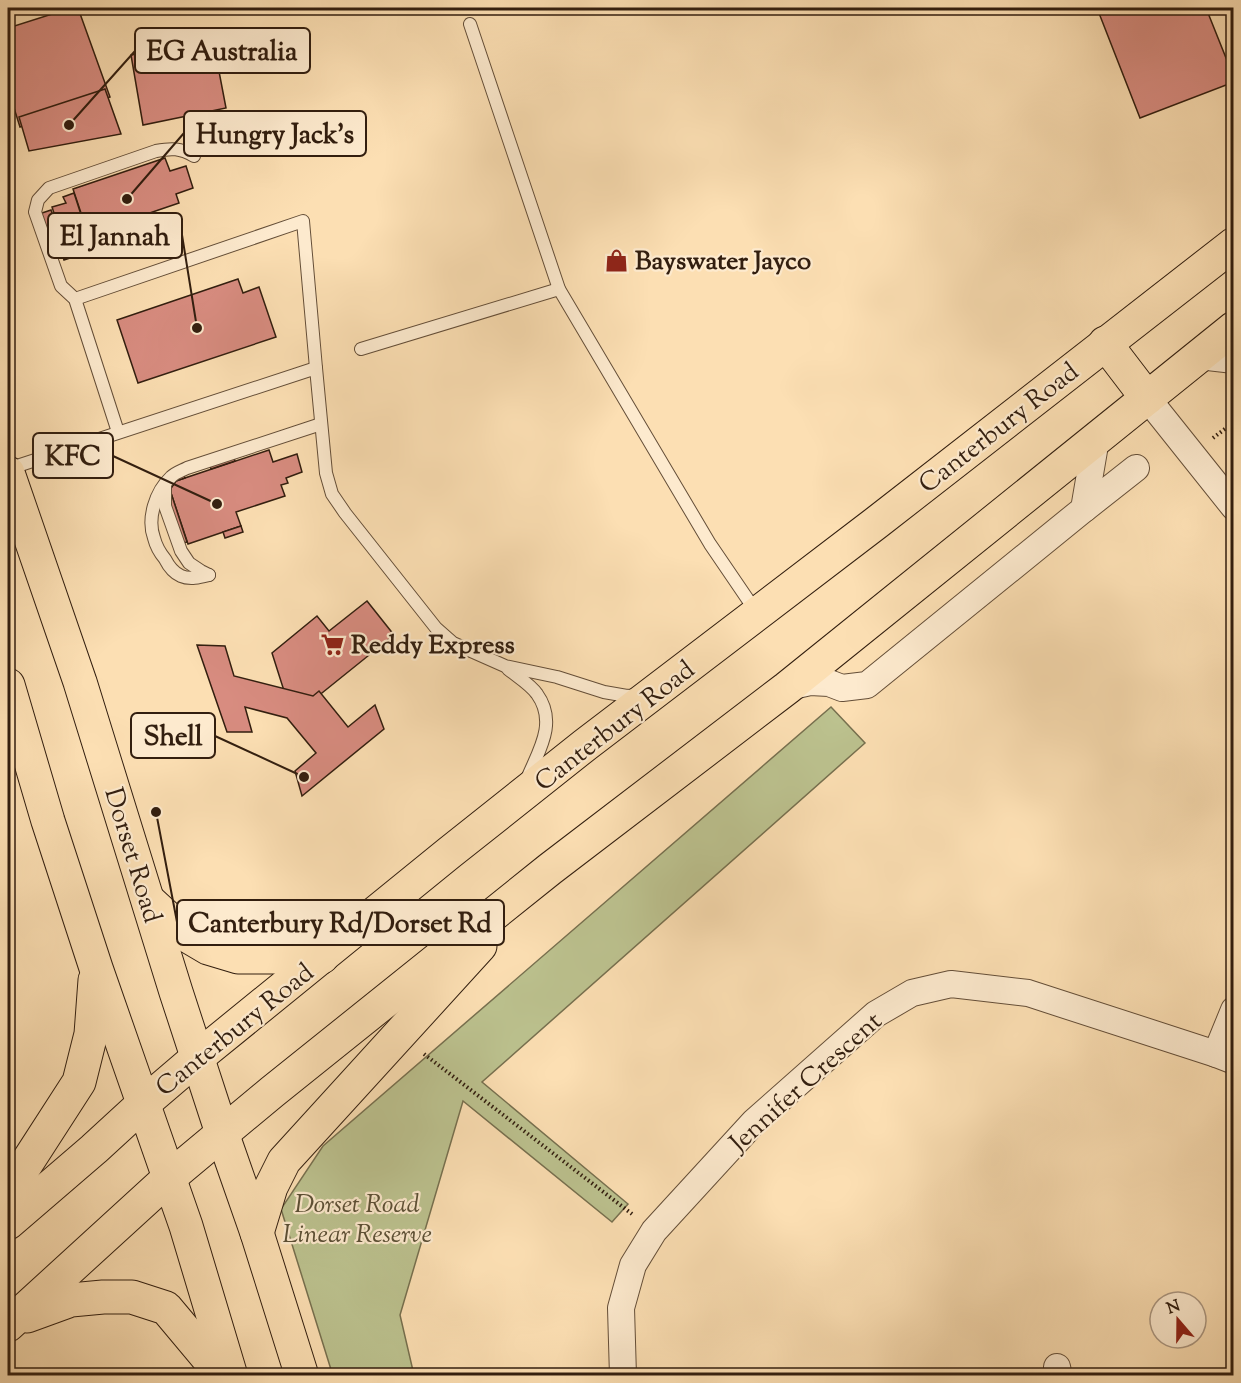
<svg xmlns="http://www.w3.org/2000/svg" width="1241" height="1383" font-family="'Sorts Mill Goudy',serif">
	<rect width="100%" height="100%" fill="#fcdfb3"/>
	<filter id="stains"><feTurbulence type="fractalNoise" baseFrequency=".00333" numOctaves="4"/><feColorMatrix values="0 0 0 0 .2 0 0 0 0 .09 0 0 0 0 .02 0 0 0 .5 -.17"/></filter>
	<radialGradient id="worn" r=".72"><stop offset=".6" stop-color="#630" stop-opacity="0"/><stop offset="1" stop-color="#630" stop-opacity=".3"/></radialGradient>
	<polygon fill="#bcc28f" stroke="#77704f" stroke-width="1.5" points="831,707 865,743 482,1082 628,1204 612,1222 463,1101 400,1315 414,1375 333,1376 281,1209 323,1146"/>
	<g fill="#d88c80" stroke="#321e0f" stroke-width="1.5">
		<polygon points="71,8 78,8 110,97 20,127 8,89 8,28"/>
		<polygon points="1097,8 1206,8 1234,78 1234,82 1140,118"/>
		<polygon points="213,40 226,108 143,125 131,55"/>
		<polygon points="105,89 121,134 29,151 19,117"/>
		<polygon points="165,158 170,171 186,166 193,188 176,194 179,203 88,234 73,189"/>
		<polygon points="74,193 86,230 119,218 127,239 64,260 54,230 45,232 39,214 51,210 56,226 58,225 52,207 66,203 63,197"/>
		<polygon points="238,279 243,293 259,287 276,337 138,383 117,320"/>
		<polygon points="269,450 273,462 297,454 302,472 286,478 288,483 281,485 285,496 236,512 241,526 188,544 171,493 171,488 176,481"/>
		<polygon points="232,452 235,461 211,469 208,459"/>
		<polygon points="181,468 185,478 176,481 171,488 171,493 187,542 180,544 164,483"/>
		<polygon points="241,526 243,532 225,538 223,532"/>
		<polygon points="367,601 394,635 312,701 285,694 272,653 317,616 329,631"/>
		<polygon points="197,645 225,646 234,676 313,696 319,691 348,727 375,705 384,729 302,796 295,771 316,753 287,718 245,707 252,732 227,732"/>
	</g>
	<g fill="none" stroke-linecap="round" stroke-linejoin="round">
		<defs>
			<g id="service">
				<polyline points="470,24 559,289 710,544 757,613"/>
				<polyline points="75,299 303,221 316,368"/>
				<polyline points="361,349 559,289"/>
				<path d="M118,432L75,299L61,286L35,212L38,200L49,188L156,151C172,148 180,148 194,156"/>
				<polyline points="8,469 316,368 326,473 332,494 345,513 436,628 453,643 505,666 557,677 604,692 627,696 638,695"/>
				<polyline points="165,485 165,506 181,551 189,563 201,571 209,575"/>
				<path d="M209,575C201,577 190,580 181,576C174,573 168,565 165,559C160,553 156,546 154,538C147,519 155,492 171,477C175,473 181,471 187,468L321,424"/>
				<path d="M508,669C518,677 531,685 537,694C558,723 538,752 527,779"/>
			</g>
			<g id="minor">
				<polyline points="1199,356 1234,360"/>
				<polyline points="1147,398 1234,507"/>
				<polyline points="1084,509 1136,468"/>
				<polyline points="788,687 810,682 829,683 842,688 867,685 1084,509 1096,439"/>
				<polyline points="1216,1054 1234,1010"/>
				<polyline points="1057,1367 1059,1376"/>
				<polyline points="623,1376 621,1308 633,1265 654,1231 754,1122 876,1014 912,993 951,984 1028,993 1216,1054 1234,1061"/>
			</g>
			<g id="primary">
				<polyline points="1105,343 1147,398"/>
				<polyline points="8,473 80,682 176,992 222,1133 257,1233 302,1376"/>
				<polyline points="8,685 48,821 96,968 186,1226 231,1376"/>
				<polyline points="149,901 186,935 208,948 238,957 322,957"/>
				<polyline points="8,1192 79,1082 91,1034 95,980"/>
				<polyline points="8,1223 94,1149 143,1104 198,1057 449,853 585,745 876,523 1234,244"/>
				<polyline points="257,1233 271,1187 284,1161 480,946"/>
				<polyline points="27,1316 71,1300 103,1297 132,1297 166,1308 223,1376"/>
				<polyline points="8,1325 170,1177 272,1092 550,869 787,688 1234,328"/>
			</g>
		</defs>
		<use href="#service" stroke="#644e38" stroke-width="14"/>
		<use href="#minor" stroke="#644e38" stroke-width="28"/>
		<use href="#primary" stroke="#321e0f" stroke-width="35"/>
		<g stroke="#321e0f" stroke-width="4" stroke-dasharray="1.5 3" stroke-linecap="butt">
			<polyline points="1213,438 1234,422"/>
			<polyline points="424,1054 632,1214"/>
		</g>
		<use href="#service" stroke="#fdeace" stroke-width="12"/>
		<use href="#minor" stroke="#fdeace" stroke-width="26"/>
		<use href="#primary" stroke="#fcdfb3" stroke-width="33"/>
	</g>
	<defs>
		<symbol id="shop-bare" viewBox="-9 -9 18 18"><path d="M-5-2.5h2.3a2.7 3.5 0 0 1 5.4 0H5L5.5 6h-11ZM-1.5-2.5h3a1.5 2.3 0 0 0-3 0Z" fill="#8f2418" stroke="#fdeace" stroke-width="2.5" paint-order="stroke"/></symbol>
		<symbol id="supermarket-bare" viewBox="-9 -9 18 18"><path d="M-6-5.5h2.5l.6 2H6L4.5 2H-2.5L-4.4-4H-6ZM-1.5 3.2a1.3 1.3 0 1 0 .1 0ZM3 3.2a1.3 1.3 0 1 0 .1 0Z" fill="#8f2418" stroke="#fdeace" stroke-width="2.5" paint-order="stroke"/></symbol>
	</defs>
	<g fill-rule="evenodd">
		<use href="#shop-bare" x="600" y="244" width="33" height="33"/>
		<use href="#supermarket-bare" x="316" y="628" width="33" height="33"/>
	</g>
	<g text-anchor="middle" stroke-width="4.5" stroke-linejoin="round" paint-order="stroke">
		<g font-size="26" font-weight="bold" fill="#321e0f" stroke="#fdeace" text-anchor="start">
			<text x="635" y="269">Bayswater Jayco</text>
			<text x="351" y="653">Reddy Express</text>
		</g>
		<g font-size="26" fill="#321e0f" stroke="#fdeace">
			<text transform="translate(998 427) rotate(-38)" y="9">Canterbury Road</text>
			<text transform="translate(614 725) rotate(-38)" y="9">Canterbury Road</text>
			<text transform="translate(134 855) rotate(73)" y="9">Dorset Road</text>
			<text transform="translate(234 1029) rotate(-39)" y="9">Canterbury Road</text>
			<text transform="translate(805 1081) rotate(-42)" y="9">Jennifer Crescent</text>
		</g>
		<g font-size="26" font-style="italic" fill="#5b4f35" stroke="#fdeace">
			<text x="357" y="1212">Dorset Road<tspan x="357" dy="30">Linear Reserve</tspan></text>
		</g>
	</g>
	<path fill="none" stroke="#321e0f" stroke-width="2" d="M69 125L135 51M127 199L184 133M197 328L182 235M217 504L113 456M304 777L215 736M156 812L177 922"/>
	<g fill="#321e0f" stroke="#fdeace" stroke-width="2">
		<circle cx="69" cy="125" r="6"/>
		<circle cx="127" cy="199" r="6"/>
		<circle cx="197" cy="328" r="6"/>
		<circle cx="217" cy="504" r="6"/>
		<circle cx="304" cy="777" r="6"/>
		<circle cx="156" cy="812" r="6"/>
	</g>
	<g fill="#fdeace" stroke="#321e0f" stroke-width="2">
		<rect x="135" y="28" width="175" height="45" rx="6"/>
		<rect x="184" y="111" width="182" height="45" rx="6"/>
		<rect x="48" y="213" width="134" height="45" rx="6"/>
		<rect x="33" y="433" width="80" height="45" rx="6"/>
		<rect x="131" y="713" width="84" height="45" rx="6"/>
		<rect x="177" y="900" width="327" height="45" rx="6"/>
	</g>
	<g font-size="27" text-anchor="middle" font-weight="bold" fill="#321e0f">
		<text x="222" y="60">EG Australia</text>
		<text x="275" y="143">Hungry Jack's</text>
		<text x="115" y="245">El Jannah</text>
		<text x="73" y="465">KFC</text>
		<text x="173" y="745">Shell</text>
		<text x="340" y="932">Canterbury Rd/Dorset Rd</text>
	</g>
	<rect width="1241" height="1383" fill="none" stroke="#fcdfb3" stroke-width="30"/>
	<rect x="9" y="9" width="1223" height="1365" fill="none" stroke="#321e0f" stroke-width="3"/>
	<rect x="15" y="15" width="1211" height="1353" fill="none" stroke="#321e0f" stroke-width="1.5"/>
	<g transform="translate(1178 1320) rotate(340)"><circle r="28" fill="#fdeace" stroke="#ac9882" stroke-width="1.5"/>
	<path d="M0-4.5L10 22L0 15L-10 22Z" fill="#8f2418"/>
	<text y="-9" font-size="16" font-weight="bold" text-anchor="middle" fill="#321e0f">N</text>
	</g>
	<rect width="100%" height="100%" filter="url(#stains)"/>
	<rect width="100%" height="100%" fill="url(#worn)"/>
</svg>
